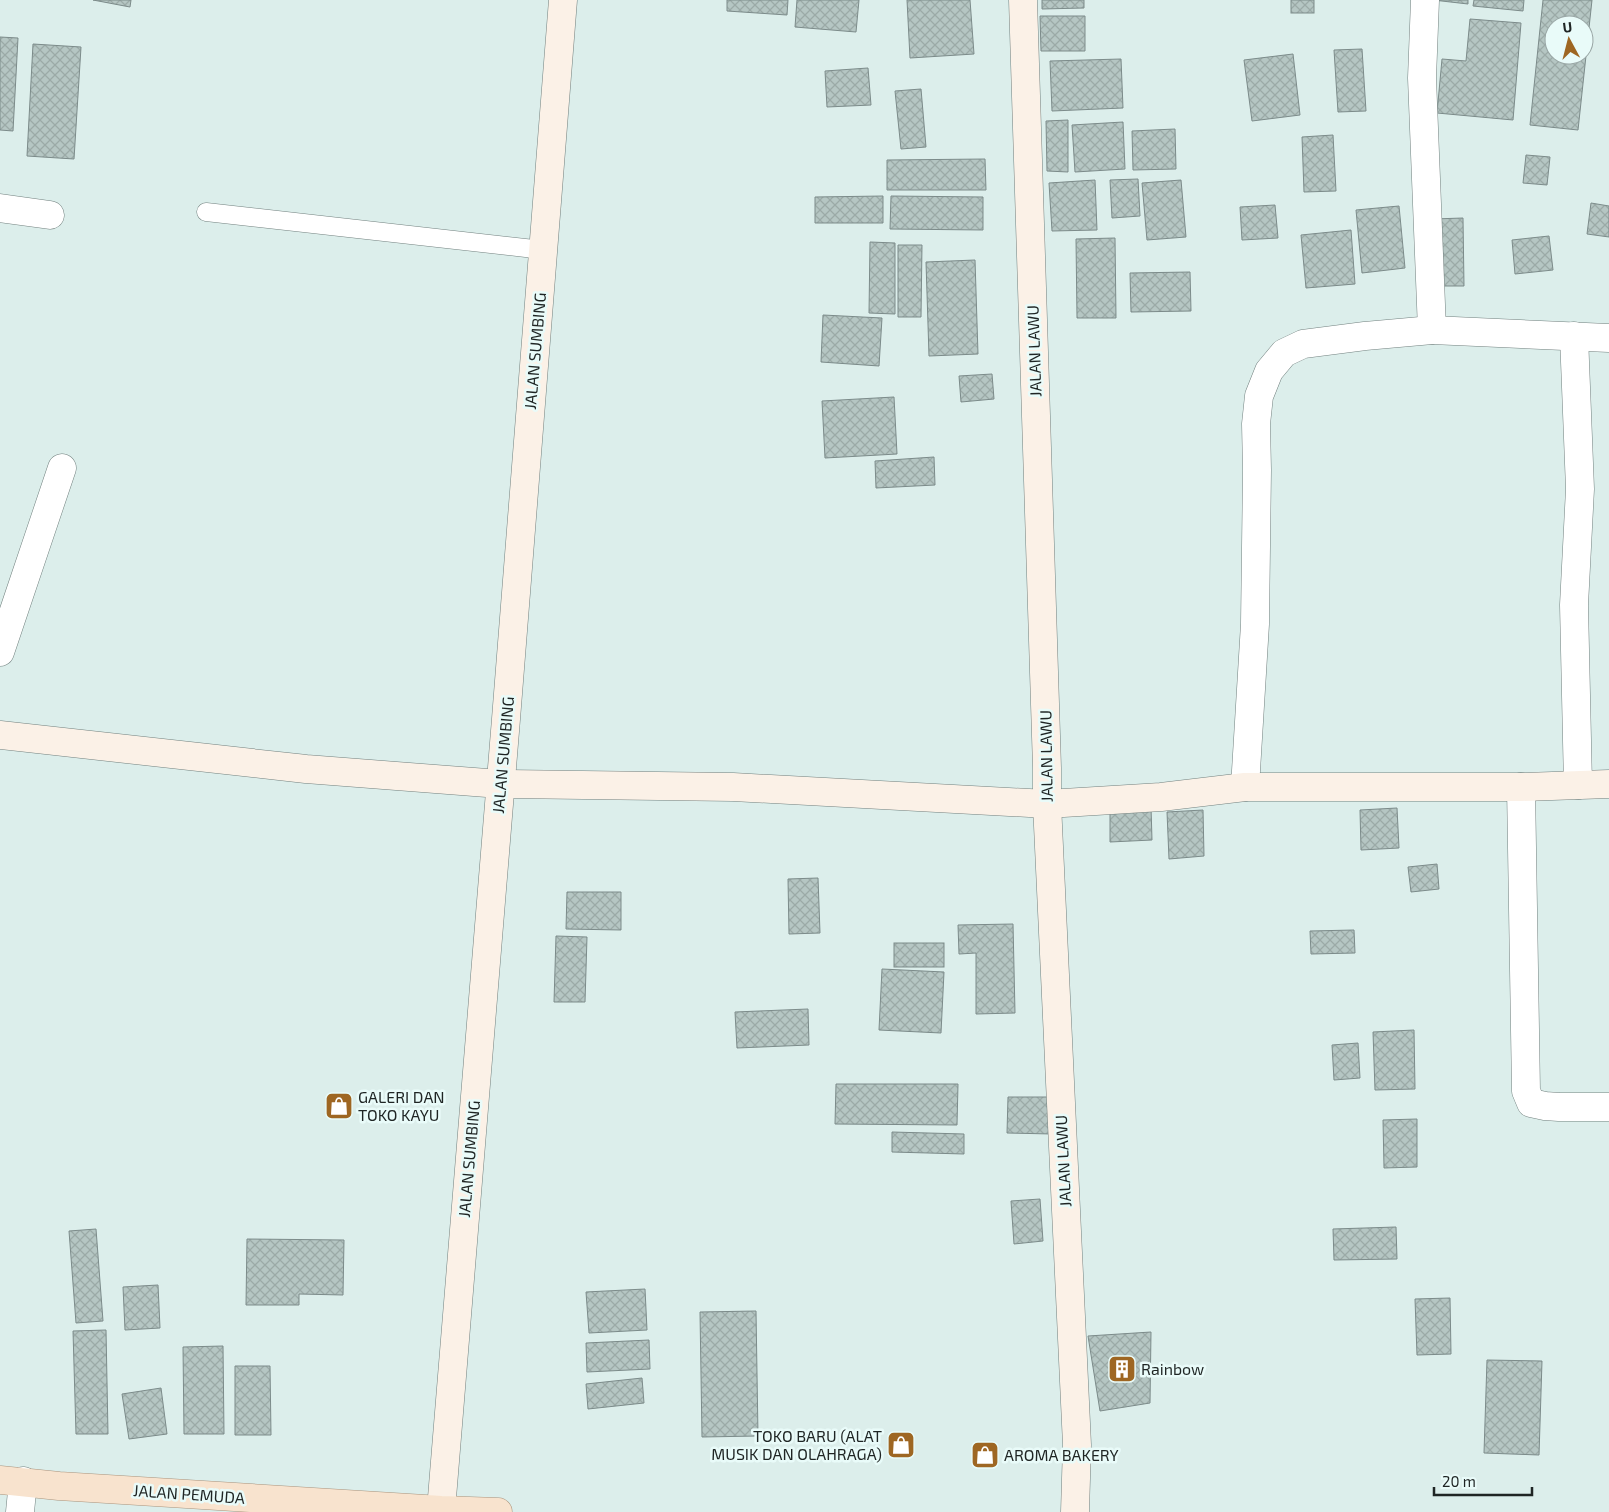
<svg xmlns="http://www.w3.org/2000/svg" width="1609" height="1512" font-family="'Exo 2',sans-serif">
	<defs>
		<pattern id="building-cross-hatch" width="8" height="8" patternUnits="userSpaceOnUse" patternTransform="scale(1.25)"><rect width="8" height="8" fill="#b5c6c3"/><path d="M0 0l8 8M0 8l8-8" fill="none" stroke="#9baaa7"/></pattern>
	</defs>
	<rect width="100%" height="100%" fill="#dceeeb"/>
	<g fill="url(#building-cross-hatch)" stroke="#7c8b8a" fill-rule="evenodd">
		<polygon points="93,0 131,0 130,7"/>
		<polygon points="727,0 788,0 787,15 727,11"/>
		<polygon points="797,0 859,0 856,32 795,27"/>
		<polygon points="907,0 970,0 974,54 910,58"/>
		<polygon points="1042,0 1084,0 1084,8 1042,9"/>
		<rect x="1291" y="0" width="23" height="13"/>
		<polygon points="1433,0 1468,0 1468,4"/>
		<polygon points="1474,0 1524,0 1523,11 1473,6"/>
		<path d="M1543,0H1592L1578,130L1530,125ZM1554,25H1584V55H1554Z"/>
		<polygon points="1040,16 1085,16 1085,51 1041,51"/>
		<polygon points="1470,19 1521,23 1513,120 1437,113 1442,59 1466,61"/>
		<polygon points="0,37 18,38 13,131 0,130"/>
		<polygon points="33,44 81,47 74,159 27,156"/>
		<polygon points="1362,49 1366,111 1338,112 1334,50"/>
		<polygon points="1293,54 1300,115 1252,121 1244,60"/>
		<polygon points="1121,59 1123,108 1052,111 1050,61"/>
		<polygon points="868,68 871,105 827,107 825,71"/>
		<polygon points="921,89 926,147 901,149 895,91"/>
		<polygon points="1068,120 1068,172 1047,171 1046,121"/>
		<polygon points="1123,122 1125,169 1075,172 1072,125"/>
		<polygon points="1175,129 1176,169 1133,170 1132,131"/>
		<polygon points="1333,135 1336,191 1304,192 1302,137"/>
		<polygon points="1526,155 1550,157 1547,185 1523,183"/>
		<polygon points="985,159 986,190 887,190 887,160"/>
		<polygon points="1138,179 1140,216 1112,218 1110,180"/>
		<polygon points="1095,180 1097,230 1052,231 1049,183"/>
		<polygon points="1181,180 1186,237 1147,240 1142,183"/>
		<polygon points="883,196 883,223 815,223 815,197"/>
		<polygon points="891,196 983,197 983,230 890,229"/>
		<polygon points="1591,203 1609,206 1609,237 1587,234"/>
		<polygon points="1275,205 1278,238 1242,240 1240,207"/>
		<polygon points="1399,206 1405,268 1362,273 1356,210"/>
		<polygon points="1463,218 1464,286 1434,286 1433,219"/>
		<polygon points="1351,230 1355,284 1306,288 1301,235"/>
		<polygon points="1549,236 1553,270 1515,274 1512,240"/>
		<polygon points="1115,238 1116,318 1077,318 1076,239"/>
		<polygon points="870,242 895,243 895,314 869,313"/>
		<polygon points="898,245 922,245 921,317 898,317"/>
		<polygon points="975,260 978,354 929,356 926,262"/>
		<polygon points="1190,272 1191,311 1131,312 1130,273"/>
		<polygon points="823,315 882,318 879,366 821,362"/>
		<polygon points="992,374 994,399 961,402 959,376"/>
		<polygon points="894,397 897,454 825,458 822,401"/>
		<polygon points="934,457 935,485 876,488 875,461"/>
		<polygon points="1151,807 1152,840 1110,842 1110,808"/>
		<polygon points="1397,808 1399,848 1361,850 1360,810"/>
		<polygon points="1203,810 1204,856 1169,859 1167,812"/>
		<polygon points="1437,864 1439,889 1411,892 1408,867"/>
		<polygon points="818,878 820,933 789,934 788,879"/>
		<polygon points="567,892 621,892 621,930 566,929"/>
		<polygon points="1013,924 1015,1013 976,1014 976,953 959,954 958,925"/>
		<polygon points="1354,930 1355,953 1311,954 1310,931"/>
		<polygon points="556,936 587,937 585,1002 554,1002"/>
		<rect x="894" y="943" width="50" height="24"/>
		<polygon points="882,969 944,972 941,1033 879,1030"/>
		<polygon points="808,1009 809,1045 737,1048 735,1012"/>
		<polygon points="1414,1030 1415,1089 1375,1090 1373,1032"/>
		<polygon points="1358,1043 1360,1078 1334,1080 1332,1045"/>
		<polygon points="836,1084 958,1084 957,1125 835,1124"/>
		<polygon points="1008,1097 1052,1097 1052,1134 1007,1133"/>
		<polygon points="1417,1119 1417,1167 1384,1168 1383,1120"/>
		<polygon points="892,1132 964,1134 964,1154 892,1152"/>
		<polygon points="1040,1199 1043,1241 1014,1244 1011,1201"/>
		<polygon points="1396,1227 1397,1259 1334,1260 1333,1229"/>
		<polygon points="96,1229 103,1321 76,1323 69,1231"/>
		<polygon points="247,1239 344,1240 343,1295 299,1294 299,1305 246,1305"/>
		<polygon points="158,1285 160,1328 125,1330 123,1287"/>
		<polygon points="645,1289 647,1330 589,1333 586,1292"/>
		<polygon points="1450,1298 1451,1354 1417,1355 1415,1299"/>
		<polygon points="756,1311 758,1436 702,1437 700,1312"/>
		<polygon points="106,1330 108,1434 76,1434 73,1331"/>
		<polygon points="1151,1332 1150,1403 1100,1411 1088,1336"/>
		<polygon points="649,1340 650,1369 587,1372 586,1343"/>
		<polygon points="223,1346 224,1434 184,1434 183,1347"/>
		<polygon points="1487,1360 1542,1361 1539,1455 1484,1453"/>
		<polygon points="235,1366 270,1366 271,1435 235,1435"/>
		<polygon points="642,1378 644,1403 588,1409 586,1384"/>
		<polygon points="161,1388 167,1434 129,1439 122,1394"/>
	</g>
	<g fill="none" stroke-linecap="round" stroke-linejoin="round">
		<defs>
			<polyline id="lane" points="206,212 543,250"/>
			<g id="street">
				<polyline points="1425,0 1422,78 1432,330 1609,338"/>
				<polyline points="0,208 50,215"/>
				<polyline points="1574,336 1580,489 1574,605 1578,785"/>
				<polyline points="0,652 62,468"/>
				<polyline points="1245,787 1255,624 1257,470 1256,424 1259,396 1269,371 1284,353 1303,344 1365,336 1432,330"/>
				<polyline points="1521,787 1526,1091 1531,1103 1545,1106 1559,1107 1609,1107"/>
				<polyline points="20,1512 23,1481"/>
			</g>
			<g id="secondary">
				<polyline points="1023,0 1047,768 1047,804 1077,1445 1075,1512"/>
				<polyline points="0,735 306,769 500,784 733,787 1047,804 1161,797 1245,787 1521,787 1609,784"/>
				<polyline points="441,1510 506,719 563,0"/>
			</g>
			<polyline id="primary" points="0,1480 59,1486 441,1510 498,1512"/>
		</defs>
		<use href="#lane" stroke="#72817f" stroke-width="19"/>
		<use href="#street" stroke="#72817f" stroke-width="29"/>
		<use href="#secondary" stroke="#72817f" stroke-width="29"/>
		<use href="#primary" stroke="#a9947e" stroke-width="29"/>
		<use href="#lane" stroke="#fff" stroke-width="18"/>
		<use href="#street" stroke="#fff" stroke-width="28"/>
		<use href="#secondary" stroke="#fbf1e7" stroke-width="28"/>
		<use href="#primary" stroke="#f8e3ce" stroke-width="28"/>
	</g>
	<defs>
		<symbol id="shop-square" viewBox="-11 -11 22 22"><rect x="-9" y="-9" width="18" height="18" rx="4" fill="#9e6622" stroke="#e9fbf9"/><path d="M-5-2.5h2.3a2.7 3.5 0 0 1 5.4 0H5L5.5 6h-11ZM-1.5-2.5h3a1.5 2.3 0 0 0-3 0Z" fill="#fff"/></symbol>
		<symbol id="building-square" viewBox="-11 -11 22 22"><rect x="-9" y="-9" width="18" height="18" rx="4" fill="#9e6622" stroke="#e9fbf9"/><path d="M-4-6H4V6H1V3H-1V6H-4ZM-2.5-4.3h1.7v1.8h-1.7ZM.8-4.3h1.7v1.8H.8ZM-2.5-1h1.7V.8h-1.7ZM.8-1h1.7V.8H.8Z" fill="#fff"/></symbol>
	</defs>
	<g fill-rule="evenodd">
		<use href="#shop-square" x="323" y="1090" width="32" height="32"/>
		<use href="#building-square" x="1106" y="1353" width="32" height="32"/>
		<use href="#shop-square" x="885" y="1429" width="32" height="32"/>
		<use href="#shop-square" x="969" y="1439" width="32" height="32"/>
	</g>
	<g text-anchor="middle" stroke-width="5" stroke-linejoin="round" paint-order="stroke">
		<g font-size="16" fill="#1f2524" stroke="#e9fbf9">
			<text transform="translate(535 351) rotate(-85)" y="6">JALAN SUMBING</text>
			<text transform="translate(1034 351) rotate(-92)" y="6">JALAN LAWU</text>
			<text transform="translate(503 755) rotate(-85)" y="6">JALAN SUMBING</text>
			<text transform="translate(1046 756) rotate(-91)" y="6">JALAN LAWU</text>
			<text transform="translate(469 1159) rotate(-85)" y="6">JALAN SUMBING</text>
			<text transform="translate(1063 1161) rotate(-93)" y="6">JALAN LAWU</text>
			<text transform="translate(189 1494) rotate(4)" y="6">JALAN PEMUDA</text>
		</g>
		<g font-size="16" fill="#1f2524" stroke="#e9fbf9" text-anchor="start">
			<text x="358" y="1103">GALERI DAN<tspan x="358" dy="18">TOKO KAYU</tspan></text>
			<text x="1141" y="1375">Rainbow</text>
			<text x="882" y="1442" text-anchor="end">TOKO BARU (ALAT<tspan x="882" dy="18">MUSIK DAN OLAHRAGA)</tspan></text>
			<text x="1004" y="1461">AROMA BAKERY</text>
		</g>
	</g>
	<g transform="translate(1569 40) rotate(353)"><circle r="24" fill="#e9fbf9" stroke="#98a5a4"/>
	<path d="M0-4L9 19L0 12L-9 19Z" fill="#9e6622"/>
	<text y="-8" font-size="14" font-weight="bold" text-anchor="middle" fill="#1f2524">U</text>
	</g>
	<path d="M1434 1487v8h98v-8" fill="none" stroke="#1f2524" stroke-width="2.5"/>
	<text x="1442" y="1487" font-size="15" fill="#1f2524" stroke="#e9fbf9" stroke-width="4" paint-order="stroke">20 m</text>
</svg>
